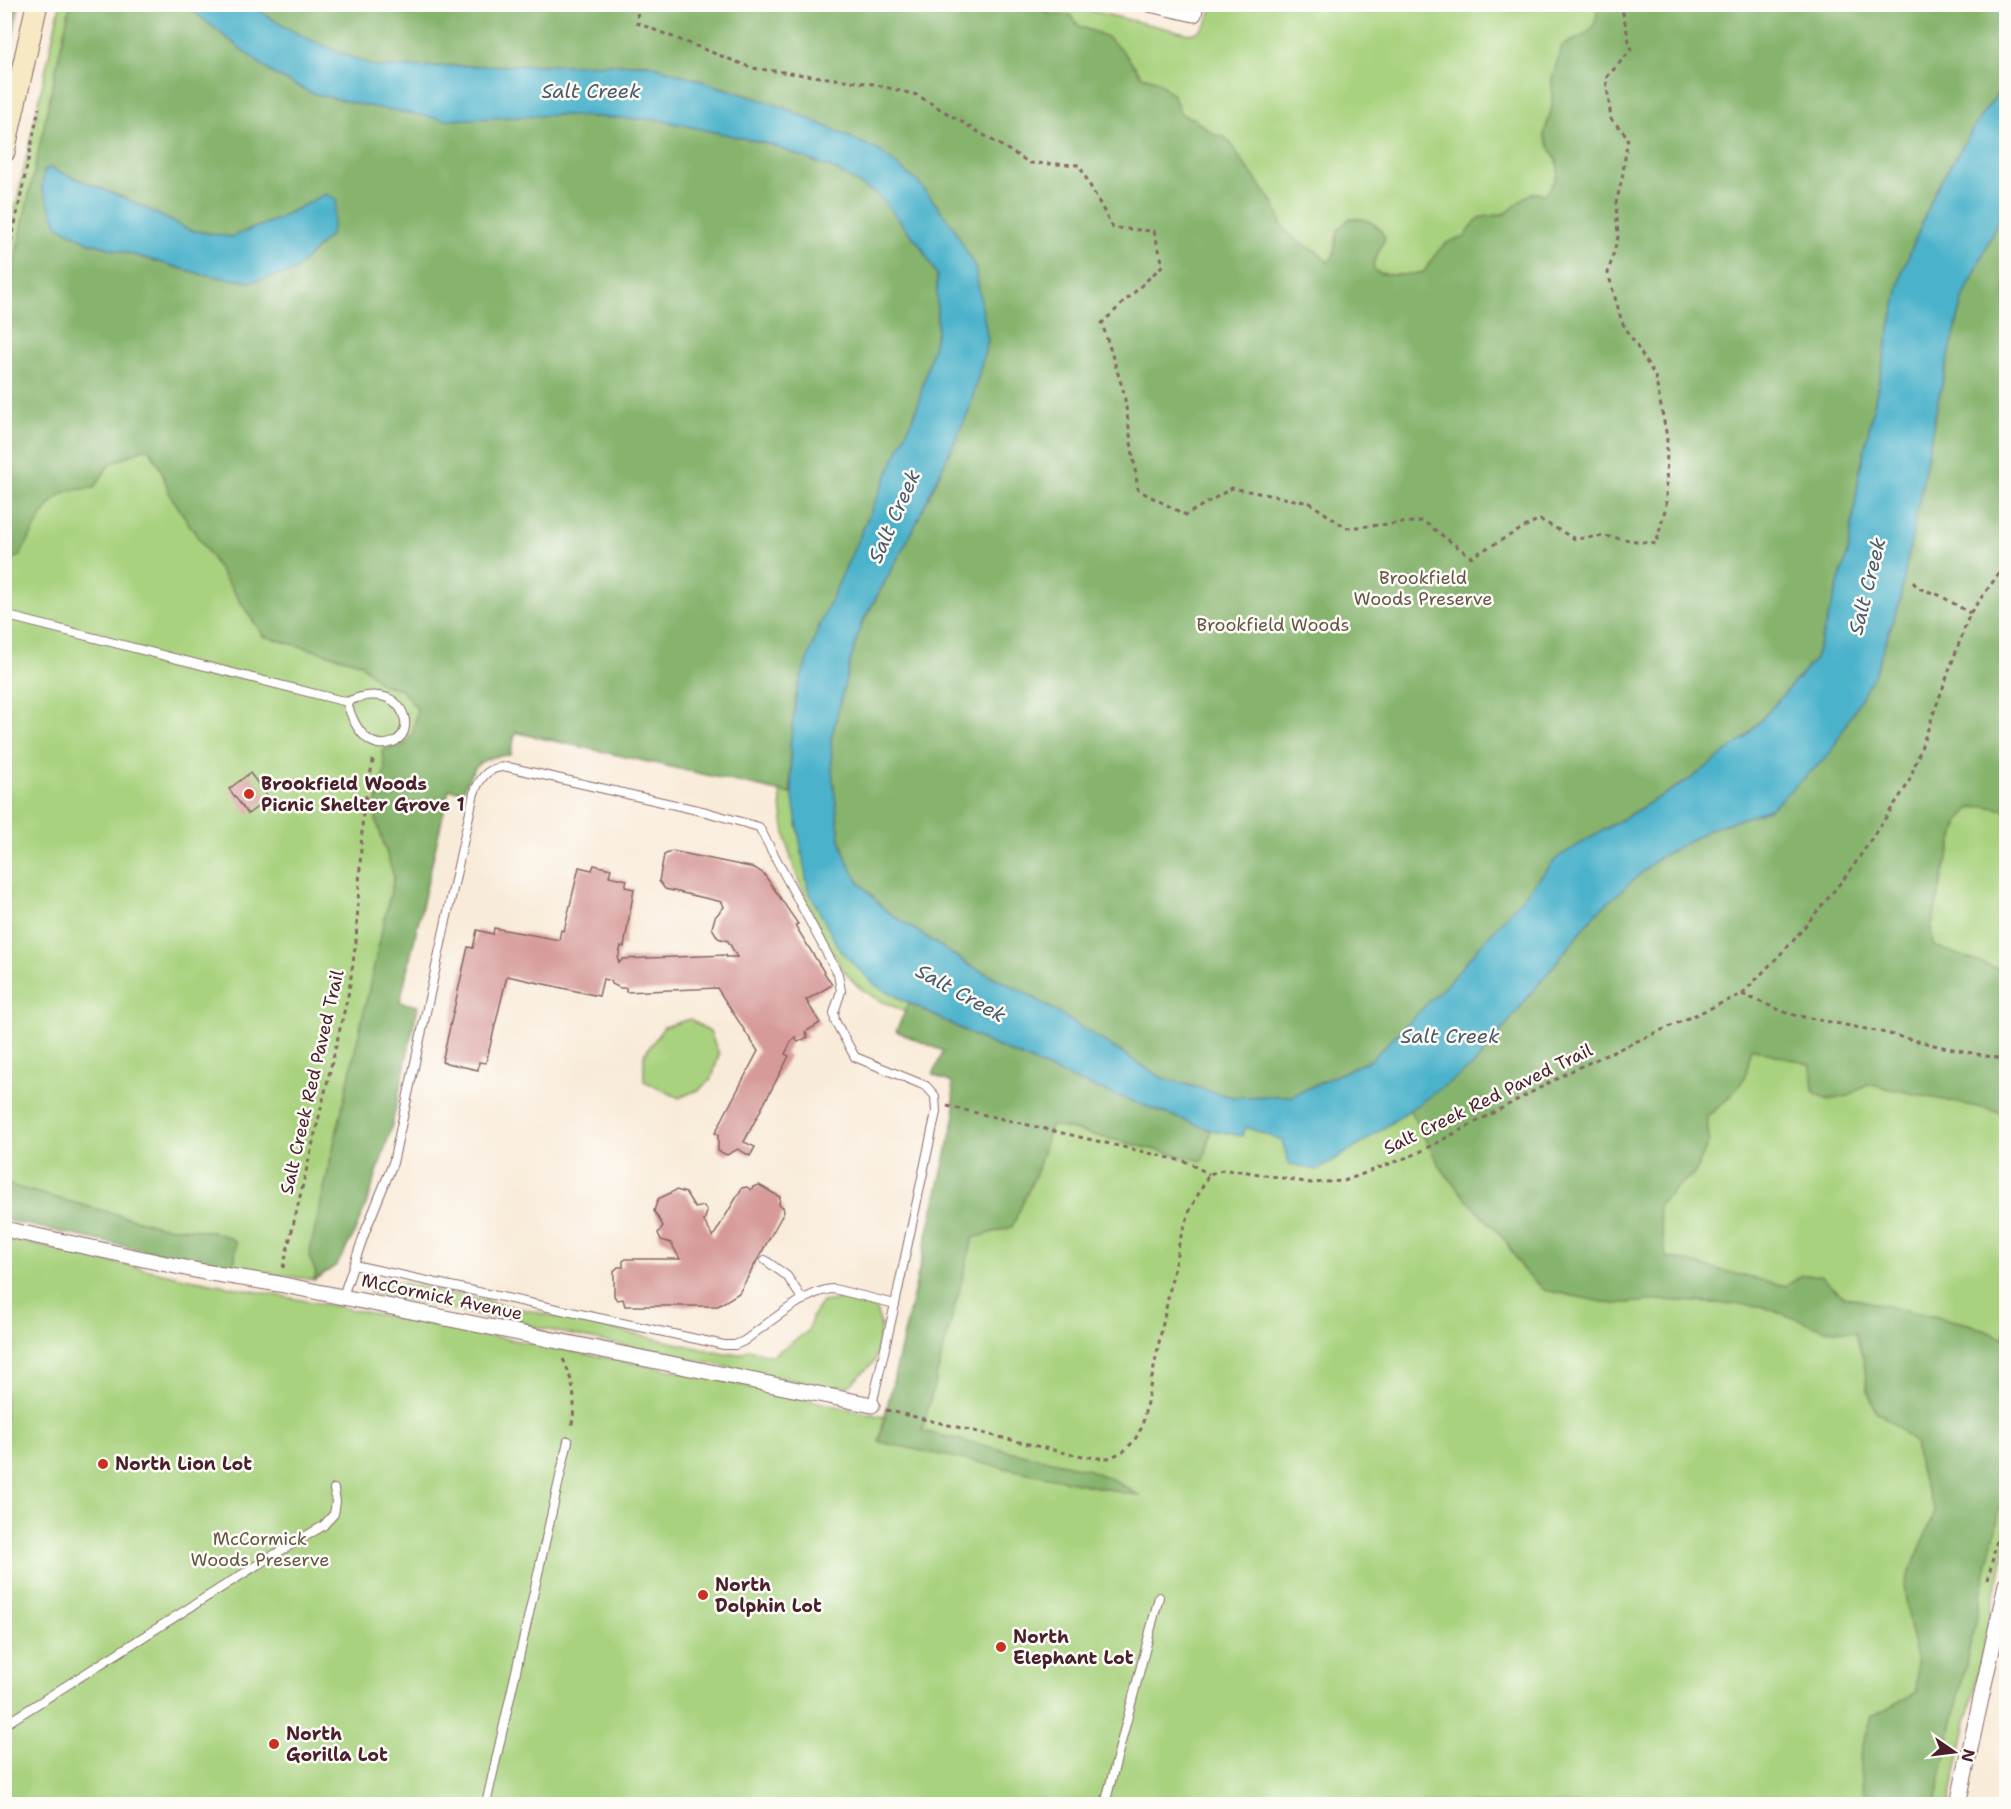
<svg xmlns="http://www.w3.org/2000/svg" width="2011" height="1809" font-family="'Shantell Sans',sans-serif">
	<rect width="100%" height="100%" fill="#fdfcf7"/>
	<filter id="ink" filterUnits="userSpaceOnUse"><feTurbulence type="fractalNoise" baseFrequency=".0167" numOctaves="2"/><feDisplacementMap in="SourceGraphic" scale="12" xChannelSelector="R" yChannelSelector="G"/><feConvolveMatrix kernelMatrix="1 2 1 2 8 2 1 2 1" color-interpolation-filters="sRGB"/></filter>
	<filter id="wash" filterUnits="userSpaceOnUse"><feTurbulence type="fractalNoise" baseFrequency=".008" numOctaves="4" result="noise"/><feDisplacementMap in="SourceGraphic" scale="24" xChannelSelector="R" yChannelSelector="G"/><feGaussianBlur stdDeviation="1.35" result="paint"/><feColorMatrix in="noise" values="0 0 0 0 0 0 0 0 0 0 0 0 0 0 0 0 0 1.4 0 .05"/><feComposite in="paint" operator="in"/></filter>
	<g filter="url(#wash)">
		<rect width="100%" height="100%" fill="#f9ebd9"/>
		<g fill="#a9d27e" stroke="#7a7854" stroke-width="1.5">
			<path d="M1062,4L1190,34C1207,31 1209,19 1212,4L2006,5V1543L1949,1804H5V1238L185,1278L703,1376L885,1417L988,974L969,965L840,839L836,804L793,794L876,986L909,1003L905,1012C892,1005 875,1000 864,991C844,976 832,953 821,931C797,882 783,847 780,791L442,716L314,1280L211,1265L5,1220L4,259L60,5Z"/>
			<polygon points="690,1019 710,1032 719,1054 712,1078 700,1089 679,1098 644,1081 644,1055 664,1027"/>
			<polygon points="386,1279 725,1354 741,1354 749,1349 772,1356 808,1331 813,1315 822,1302 845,1299 864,1302 876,1310 881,1325 875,1361 849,1386 823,1387 370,1293 371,1284"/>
		</g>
		<g fill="#86b46d" stroke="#686a4c" stroke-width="1.5" fill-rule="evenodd">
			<polygon points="5,4 19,5 5,74 4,5"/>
			<path d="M70,5H188L202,18L272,73L558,115L660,120L769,144L836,170L878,195L920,245L937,275V332L916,411L818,629L790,746L791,794L516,732L510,755C481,756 472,765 463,792L449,789L400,1002L418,1006L391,1129L369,1197L353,1236L337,1265L314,1280L316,1273L309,1256L394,877L374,813L385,769L383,750L405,745L413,733L417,709L401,689L381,684L360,663L263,636L170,495L162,472L150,450L143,449L109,465L94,488C85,489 70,489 62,494C44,505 30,538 20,556L5,561V306ZM50,168L127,199L189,230L231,237L278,219L331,234L293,272L250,282L201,274L88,242Z"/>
			<path d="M253,5H1042L1048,14L1070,15L1079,26L1105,36L1122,50L1142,76L1156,80L1173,95L1181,114L1194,119L1215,135L1223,136L1231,143L1236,153L1275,205L1281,224L1293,238L1316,251L1328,262L1333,257L1338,230L1350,218C1368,219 1377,222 1385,238L1373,264L1375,271C1389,277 1409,275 1424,272C1434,256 1443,238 1464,238C1468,233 1473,223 1478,219C1486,214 1498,217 1505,213C1521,205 1525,188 1545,194C1569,168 1555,163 1544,135L1552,107V79L1562,46C1573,39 1594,35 1596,19C1597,14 1597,10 1598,5H2006V83L1981,116L1936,189L1902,272L1859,476L1848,553L1815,659L1744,739L1692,778L1603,830L1372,1059L1292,1096L1232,1097L1162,1078L1028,994L969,965L885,910L858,881L847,861L840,839L832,771L831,739L851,659L861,626L912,532L969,411L988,340L880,151L783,107L648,64L377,67C338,52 284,32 253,5Z"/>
			<path d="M2006,203V810L1985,806L1971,808L1959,821L1945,868L1931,929L1934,946L2006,972V1113L1867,1084L1849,1096L1828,1100L1813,1091L1811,1065L1751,1048C1749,1055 1749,1065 1746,1072C1740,1091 1722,1104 1707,1116L1709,1141L1695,1173L1678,1186L1658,1206L1666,1257L1786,1286L1802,1275H1821L1842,1296L1969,1324L2004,1338L2006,1331V1482L1935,1804H1866L1859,1757L1872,1716L1917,1692L1916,1662L1904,1587L1935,1512L1919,1469L1915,1444L1899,1428L1876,1411L1867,1390L1864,1361L1855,1332L1824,1329L1761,1306L1663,1300L1613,1304L1544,1290L1522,1269L1505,1240L1462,1194L1441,1168L1409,1109L1474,1065L1595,914L1658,858L1710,829L1770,809L1899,604L1938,400L1963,299Z"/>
			<polygon points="909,1003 985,1041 1075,1080 1211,1130 1203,1161 1051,1125 1038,1169 1012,1227 973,1238 922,1431 1086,1469 1114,1480 1140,1496 879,1442 955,1116 952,1083 933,1075 943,1051 896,1031"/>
			<path d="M5,1184L160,1226C185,1230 216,1227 236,1242L235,1259L232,1267L211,1265L5,1220Z"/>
		</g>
		<g fill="#4cb2cb" stroke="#4b687b" stroke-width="1.5">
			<path d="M188,5H253C284,32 338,52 377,67L648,64L783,107L880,151L920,184L953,226L975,268L988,340L969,411L912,532L861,625L851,659L831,739L832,771L840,839L847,861L858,881L885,910L969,965L1028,994L1162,1078L1232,1097L1292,1096L1372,1059L1445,986L1558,857L1692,778L1744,739L1815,659L1848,553L1859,476L1902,272L1936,189L1981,116L2006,83V203L1963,299L1938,400L1899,604L1874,675L1829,755L1770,809L1710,829L1658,858L1595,914L1474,1065L1358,1146L1317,1170L1289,1164L1282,1141L1246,1127L1242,1136L1211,1130L1075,1080L985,1041L876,986L839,949L808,890L792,793L790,746L797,690L818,629L916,411L937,332V275L920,245L878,195L836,170L769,144L660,120L558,115L447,120L363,105L311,93L272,73L202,18Z"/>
			<polygon points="50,168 127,199 189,230 231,237 278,219 325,194 337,199 331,234 293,272 250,282 201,274 88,242 58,226 42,188 44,171"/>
		</g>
		<g id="blocks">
			<g fill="#d69a99">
				<polygon points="250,773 269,798 248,814 229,789"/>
				<polygon points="672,851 755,868 764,874 798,924 795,925 832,985 806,1000 820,1023 805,1032 808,1037 798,1042 795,1037 792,1040 785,1054 789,1056 744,1142 755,1147 750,1156 738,1149 727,1155 718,1151 718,1134 715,1133 758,1051 717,988 626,992 626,988 620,988 612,984 611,981 603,979 599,996 507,976 486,1063 479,1062 478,1070 442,1062 468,947 473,948 477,930 493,934 494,928 559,940 561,930 564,931 579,867 592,870 594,865 611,869 609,876 627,880 625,887 634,889 624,947 621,946 618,959 619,963 623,959 726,955 726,957 737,957 728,941 718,938 712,928 715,917 724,907 722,902 665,889 659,881 664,855"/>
				<polygon points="759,1185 780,1197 779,1205 783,1207 784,1212 739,1293 718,1306 625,1306 623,1299 617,1300 614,1296 614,1271 618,1267 623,1267 623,1261 626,1259 680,1259 671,1243 661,1240 658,1233 663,1226 654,1211 658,1199 676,1190 686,1193 695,1208 704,1206 707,1212 704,1221 713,1237 742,1188 747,1187 751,1190 753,1187"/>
			</g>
		</g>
	</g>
	<g filter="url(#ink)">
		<use href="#blocks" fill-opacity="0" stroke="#876668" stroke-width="1.5"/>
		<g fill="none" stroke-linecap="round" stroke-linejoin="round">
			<defs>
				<g id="service">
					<path d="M4,615L347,702C359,696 375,693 388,698C405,705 414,733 393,742C367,753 352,722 347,702"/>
					<polyline points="765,1260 787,1276 803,1300"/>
					<path d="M354,1265L724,1345H735L744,1341C766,1325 808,1289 834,1289L895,1304L872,1405"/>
					<path d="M343,1296L365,1232L393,1163L474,793C481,776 489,766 508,767L706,812L759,827L838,974L841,991L834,1013L835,1021L855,1057L926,1086L935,1096L936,1112L895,1304"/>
					<polyline points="4,1725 265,1560 323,1526 334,1514 336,1502 334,1489"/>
					<polyline points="486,1804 568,1441"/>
					<polyline points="1105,1804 1159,1597"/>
				</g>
				<g id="minor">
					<polyline points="1149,4 1194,14 1196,4"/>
					<polyline points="4,1229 204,1272 279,1284 872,1405"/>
					<polyline points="1958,1804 2006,1584"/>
				</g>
				<polyline id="secondary" points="4,152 37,4"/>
			</defs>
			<use href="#service" stroke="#876668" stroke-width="10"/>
			<use href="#minor" stroke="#876668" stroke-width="17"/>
			<use href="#secondary" stroke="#876668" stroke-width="23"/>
			<g stroke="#876668" stroke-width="3" stroke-dasharray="4.5 4.5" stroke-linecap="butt">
				<polyline points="638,4 637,23 752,68 873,84 917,95 1030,163 1079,165 1113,228 1154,231 1163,265 1102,323 1124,393 1138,490 1186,515 1232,488 1310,503 1346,528 1423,521 1471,557 1539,519 1575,539 1604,536 1656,544 1666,506 1667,437 1655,376 1622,322 1608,273 1618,237 1616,203 1622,179 1628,137 1611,119 1606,78 1631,50 1621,4"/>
				<polyline points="4,277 39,108"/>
				<polyline points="1913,582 1918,588 1939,595 1970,613"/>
				<polyline points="1742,994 1789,1014 1881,1032 1938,1046 2006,1060"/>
				<polyline points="947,1106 1187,1162 1209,1174"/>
				<polyline points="283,1268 349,991 356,941 363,811 374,756"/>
				<path d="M563,1359C574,1382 577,1403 571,1428"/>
				<polyline points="886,1410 1070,1454 1097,1458 1108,1458 1123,1452 1134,1441 1142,1427 1180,1239 1190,1210 1209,1174 1223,1170 1242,1171 1311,1183 1344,1181 1416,1154 1575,1069 1742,994 1793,941 1850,871 1908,784 1970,613 2006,564"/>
				<polyline points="1988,1580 2006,1498"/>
			</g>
			<use href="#service" stroke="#fff" stroke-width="8"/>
			<use href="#minor" stroke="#fff" stroke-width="15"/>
			<use href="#secondary" stroke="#f6e9c3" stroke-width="21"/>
		</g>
	</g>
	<g fill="#c8321e" stroke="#fdfcf7" stroke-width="2">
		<circle cx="249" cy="794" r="6"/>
		<circle cx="103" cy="1464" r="6"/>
		<circle cx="703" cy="1595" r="6"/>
		<circle cx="1001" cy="1647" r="6"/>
		<circle cx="274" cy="1744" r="6"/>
	</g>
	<g text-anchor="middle" stroke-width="5" stroke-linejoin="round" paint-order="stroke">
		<g font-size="18" fill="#654" stroke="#fdfcf7">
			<text x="1423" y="584">Brookfield<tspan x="1423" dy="21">Woods Preserve</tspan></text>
			<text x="1273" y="631">Brookfield Woods</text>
			<text x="260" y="1545">McCormick<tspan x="260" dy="21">Woods Preserve</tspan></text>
		</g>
		<g font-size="18" font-weight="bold" fill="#4a1f2b" stroke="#fdfcf7" text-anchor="start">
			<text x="261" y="790">Brookfield Woods<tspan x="261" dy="21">Picnic Shelter Grove 1</tspan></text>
			<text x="115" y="1470">North Lion Lot</text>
			<text x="715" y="1591">North<tspan x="715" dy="21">Dolphin Lot</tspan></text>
			<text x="1013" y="1643">North<tspan x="1013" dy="21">Elephant Lot</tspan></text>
			<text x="286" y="1740">North<tspan x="286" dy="21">Gorilla Lot</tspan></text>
		</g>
		<g font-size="18" fill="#4a1f2b" stroke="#fdfcf7">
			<text transform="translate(312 1082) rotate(-77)" y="6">Salt Creek Red Paved Trail</text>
			<text transform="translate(1488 1099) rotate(-26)" y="6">Salt Creek Red Paved Trail</text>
			<text transform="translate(442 1297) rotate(12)" y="6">McCormick Avenue</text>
		</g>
		<g font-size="20" font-style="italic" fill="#4b5a6b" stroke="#fdfcf7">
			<text x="591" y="98">Salt Creek</text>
			<text transform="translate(894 516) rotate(-66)" y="7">Salt Creek</text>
			<text transform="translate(1867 586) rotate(-76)" y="7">Salt Creek</text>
			<text transform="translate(961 993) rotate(29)" y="7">Salt Creek</text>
			<text x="1450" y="1043">Salt Creek</text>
		</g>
	</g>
	<rect width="2011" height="1809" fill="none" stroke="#fdfcf7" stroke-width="24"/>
	<g transform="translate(1954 1752) rotate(104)" stroke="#fdfcf7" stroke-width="4.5" paint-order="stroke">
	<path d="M0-4.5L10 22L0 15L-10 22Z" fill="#4a1f2b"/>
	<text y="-9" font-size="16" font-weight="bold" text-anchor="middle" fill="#4a1f2b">N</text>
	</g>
</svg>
